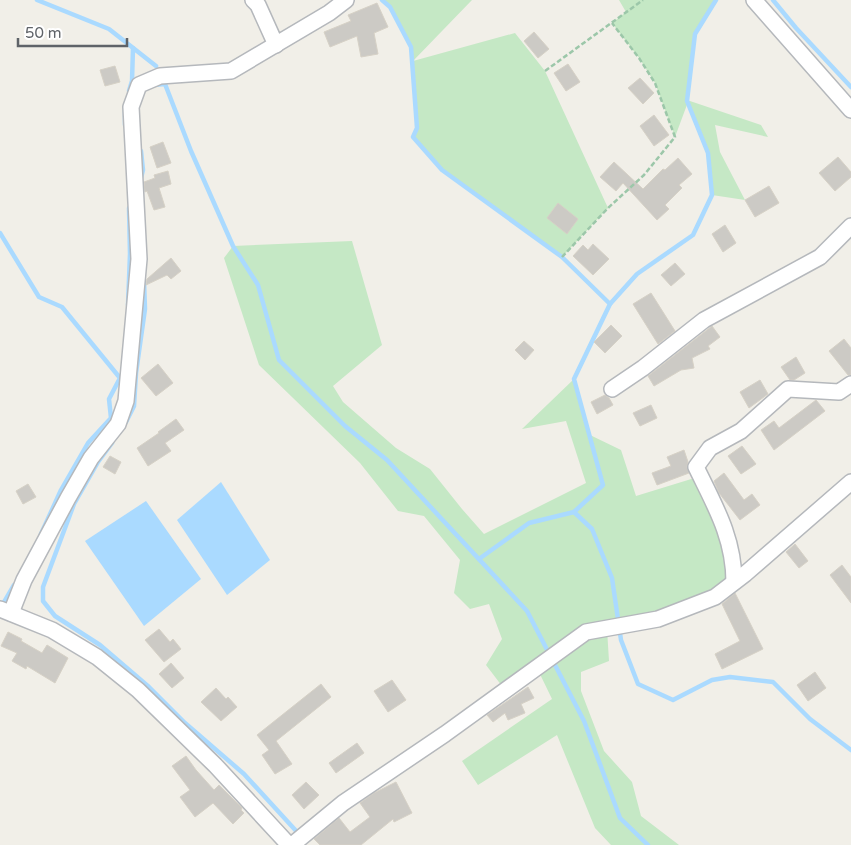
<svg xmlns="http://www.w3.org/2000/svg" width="851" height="845" font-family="'Varela Round',sans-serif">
	<rect width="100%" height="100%" fill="#f1efe8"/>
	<g fill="#c5e8c5">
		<polygon points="382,0 472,0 413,61 515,33 545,71 608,208 562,257 442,170 413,137 417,128 411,47 390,7"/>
		<polygon points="619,0 715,0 695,34 687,100 761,125 768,137 715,125 720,152 745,200 712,195 708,153 688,102 675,137 655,83 639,58 612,23 626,12"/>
		<polygon points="352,241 382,345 333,386 343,402 396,448 430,469 462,509 484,534 586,483 566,421 522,429 574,379 590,435 621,450 636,496 701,476 734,582 715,597 607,629 609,661 581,672 581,691 604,751 632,782 641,816 679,845 611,845 595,828 557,735 478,785 462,761 552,699 537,668 505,690 486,665 502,639 489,604 470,609 454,593 460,560 424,516 398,511 360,463 259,365 224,258 233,246"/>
	</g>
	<g fill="#aadaff">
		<polygon points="221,482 270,560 227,595 177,520"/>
		<polygon points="146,501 201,579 144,626 85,541"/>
	</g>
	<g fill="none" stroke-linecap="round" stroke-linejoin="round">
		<g stroke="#aadaff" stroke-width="4.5">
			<polyline points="37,0 109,29 156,66"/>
			<polyline points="382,0 390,7 411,47 417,128 413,137 442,170 562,257 610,304"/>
			<polyline points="773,0 796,28 851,87"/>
			<polyline points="153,85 165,84 191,151 233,246 258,285 279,360 345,426 387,460 527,611 584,721 620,818 648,845"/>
			<polyline points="129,91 132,81 133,48"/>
			<polyline points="125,125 125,106"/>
			<polyline points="141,151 143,170 141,178"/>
			<polyline points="0,233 39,297 62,307 120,378 109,399 111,418 88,443 61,490 41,534"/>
			<polyline points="128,305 130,254 129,208"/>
			<polyline points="126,422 134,406 136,373 145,309 144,280"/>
			<polyline points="112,443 98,462 74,504 43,587 43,601 55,616 100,645 149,687 185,723 244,774 298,833"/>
			<polyline points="574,512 603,485 574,379 610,304 637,274 693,235 712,195 708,153 687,101 695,34 716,0"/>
			<polyline points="479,559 529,523 574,512 592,529 612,578 621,640 638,684 673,700 712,680 730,677 773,682 810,719 851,750"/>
			<polyline points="3,604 14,585"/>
		</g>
	</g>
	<g fill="#cccac5" stroke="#d6d1c6">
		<polygon points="377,3 388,27 374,33 378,54 361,57 357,36 330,47 324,32 351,21 348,15"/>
		<polygon points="534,32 549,49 538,58 524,41"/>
		<polygon points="568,64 580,82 566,91 554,73"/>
		<polygon points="115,66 120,82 105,86 100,70"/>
		<polygon points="640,78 654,93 643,104 628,88"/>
		<polygon points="654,115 669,135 654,146 640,126"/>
		<polygon points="163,142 171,163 157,168 150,147"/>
		<polygon points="838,157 851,172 851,177 835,191 819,173"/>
		<polygon points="678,158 692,174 679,185 682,188 665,205 669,209 657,220 623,183 616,191 600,177 614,162 643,189 663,169 665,170"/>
		<polygon points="168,171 171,184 159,188 165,207 154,210 147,191 145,192 144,182 155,178 154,175"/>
		<polygon points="769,186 779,203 755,217 745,200"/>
		<polygon points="558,203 578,219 567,234 547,218"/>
		<polygon points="725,225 736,243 723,252 712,234"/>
		<polygon points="593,244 609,259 593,275 573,256 583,245 588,250"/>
		<polygon points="171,258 181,271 171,279 167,275 146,285 147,279"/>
		<polygon points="675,263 685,274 671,286 661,275"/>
		<polygon points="651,293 675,331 658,344 633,304"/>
		<polygon points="611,325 622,336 605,353 594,342"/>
		<polygon points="712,326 720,337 708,346 710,349 692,358 694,368 681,370 654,386 648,376"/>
		<polygon points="844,339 851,348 851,375 848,375 829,351"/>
		<polygon points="524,341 534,350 525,360 515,350"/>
		<polygon points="796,357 805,373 794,380 790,380 781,367"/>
		<polygon points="158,364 173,383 156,396 141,378"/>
		<polygon points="760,380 768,394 749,408 740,392"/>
		<polygon points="605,395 609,398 613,405 597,414 591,402"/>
		<polygon points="816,400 825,411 774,450 761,430 774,421 779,428"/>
		<polygon points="651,405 657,418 640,426 633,413"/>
		<polygon points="176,419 184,430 165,443 171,451 148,466 137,448 159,433 158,432"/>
		<polygon points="742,446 756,464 741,474 728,456"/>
		<polygon points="684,450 688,462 687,467 689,473 657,485 652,473 671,466 667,457"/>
		<polygon points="110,456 121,462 115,474 103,467"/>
		<polygon points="724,473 744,500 752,494 760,505 740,520 719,493 714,481"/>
		<polygon points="28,484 36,497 23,504 16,491"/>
		<polygon points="795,544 808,561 799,568 786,552"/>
		<polygon points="842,565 851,577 851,603 830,575"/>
		<polygon points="735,593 763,649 722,669 715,654 740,641 722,604"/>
		<polygon points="159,629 170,642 173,639 181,649 164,662 145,640"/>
		<polygon points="8,632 22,639 21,641 42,653 47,645 68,658 55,683 27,666 26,669 12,661 17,653 1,646"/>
		<polygon points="171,663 184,678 172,688 159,674"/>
		<polygon points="815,672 826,688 808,701 797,685"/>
		<polygon points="392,680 406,700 388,712 374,691"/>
		<polygon points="321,684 331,697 276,741 292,764 275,774 262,755 269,750 257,735"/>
		<polygon points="528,687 534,698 521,704 525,713 508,720 505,713 493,722 487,715"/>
		<polygon points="216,688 226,699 228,697 237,707 221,721 201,702"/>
		<polygon points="357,743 364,753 336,773 329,763"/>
		<polygon points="186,756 196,770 214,790 219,785 242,808 241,810 244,813 233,824 213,803 195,817 180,797 190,790 172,766"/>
		<polygon points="306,782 319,795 304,809 292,795"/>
		<polygon points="396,782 412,813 394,822 393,819 361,845 320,845 314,839 339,818 350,832 370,817 360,803 374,793"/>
	</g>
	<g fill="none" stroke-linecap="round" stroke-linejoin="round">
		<defs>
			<g id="street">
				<polyline points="253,0 258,5 276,45"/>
				<polyline points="754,0 851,110"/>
				<polyline points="612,389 643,368 704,320 820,257 851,226"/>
				<path d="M734,582C734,538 715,506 696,467L710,448L741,431L788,389L839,392L851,384"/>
				<polyline points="0,609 52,630 97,657 138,690 215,765 289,845"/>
				<polyline points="11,613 24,580 68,498 91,458 118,424 126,401 139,259 131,107 139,85 160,76 231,71 329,13 346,0"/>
				<polyline points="292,845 343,803 445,734 586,632 658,619 715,597 745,574 851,482"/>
			</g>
		</defs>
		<use href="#street" stroke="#b5b8bc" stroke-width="18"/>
		<g stroke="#9cc7a9" stroke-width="2.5" stroke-dasharray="5 2.5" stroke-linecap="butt">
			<polyline points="545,71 643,0"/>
			<polyline points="562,257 608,208 644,175 675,137 655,83 639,58 612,23"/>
		</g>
		<use href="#street" stroke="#fff" stroke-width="15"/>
	</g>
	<path d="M18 38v8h109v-8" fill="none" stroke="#5f6368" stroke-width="2.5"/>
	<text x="25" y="38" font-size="15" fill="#5f6368" stroke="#ffffff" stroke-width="4" paint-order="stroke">50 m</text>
</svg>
